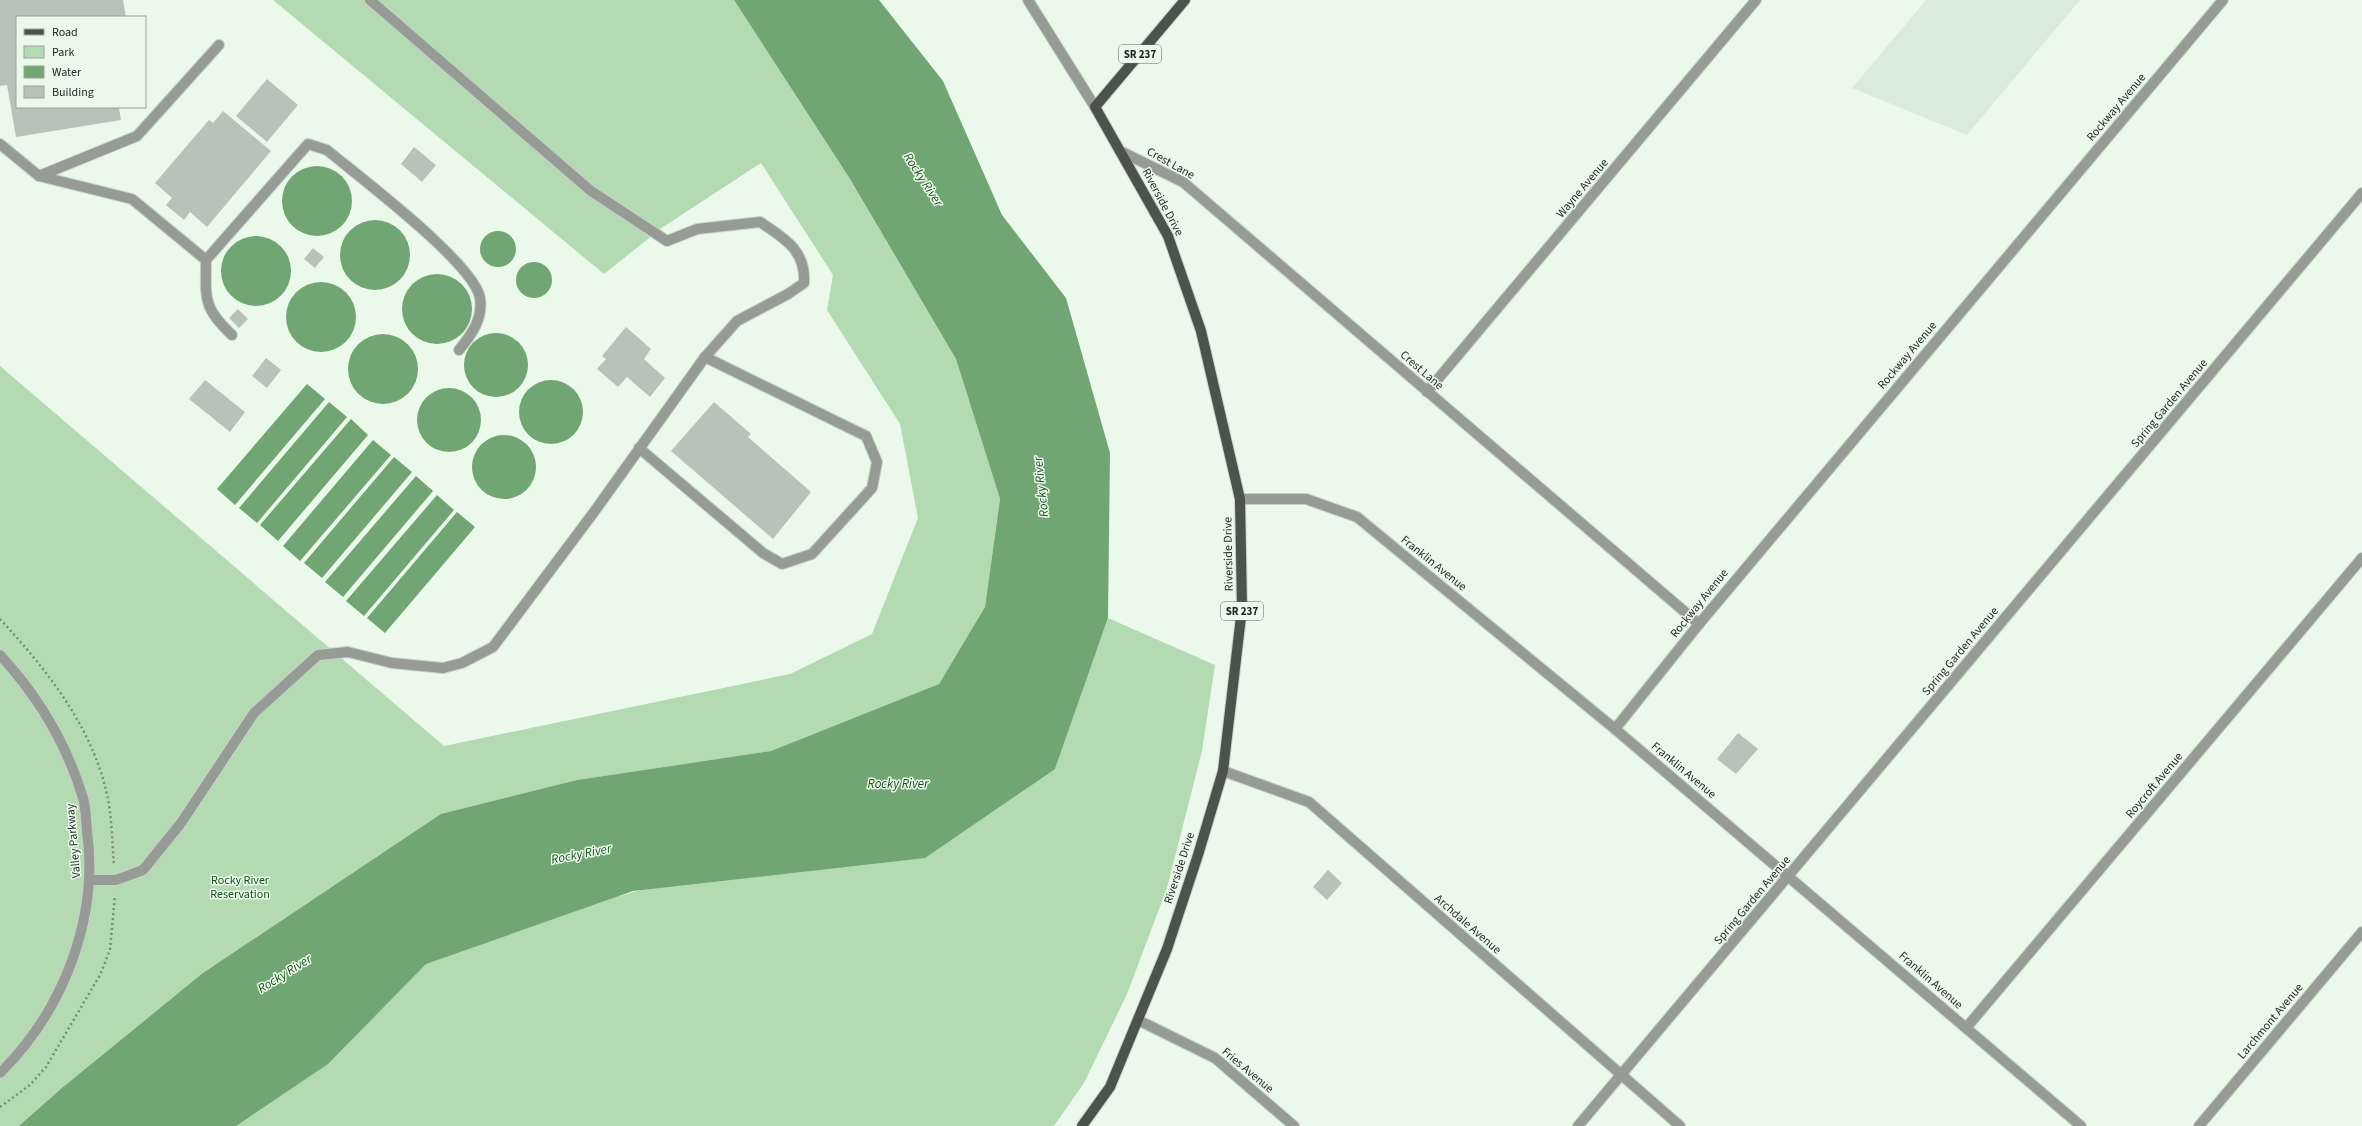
<svg xmlns="http://www.w3.org/2000/svg" width="2362" height="1126" font-family="'Source Sans 3',sans-serif">
	<rect width="100%" height="100%" fill="#ebf9eb"/>
	<polygon fill="#d9ecd9" points="1926,0 2080,0 1967,135 1852,88"/>
	<polygon fill="#b3dab3" points="273,0 734,0 850,179 956,359 1000,499 985,607 939,684 771,751 577,780 506,799 620,896 1055,769 1108,618 1215,665 1202,751 1167,888 1127,994 1084,1083 1054,1126 0,1126 0,366 444,746 790,674 872,634 918,518 900,424 827,310 833,275 761,163 663,227 604,274"/>
	<g fill="#72a574">
		<polygon points="734,0 879,0 943,81 1002,215 1066,298 1110,453 1108,618 1055,769 925,858 633,891 426,964 328,1064 236,1126 19,1126 62,1088 203,973 441,814 577,780 771,751 939,684 985,607 1000,499 956,359 850,179"/>
		<circle cx="317" cy="201" r="35"/>
		<circle cx="375" cy="255" r="35"/>
		<circle cx="498" cy="249" r="18"/>
		<circle cx="256" cy="271" r="35"/>
		<circle cx="534" cy="280" r="18"/>
		<circle cx="437" cy="309" r="35"/>
		<circle cx="321" cy="317" r="35"/>
		<circle cx="496" cy="365" r="32"/>
		<circle cx="383" cy="369" r="35"/>
		<circle cx="551" cy="412" r="32"/>
		<polygon points="307,384 325,399 235,505 217,489"/>
		<circle cx="449" cy="420" r="32"/>
		<polygon points="329,402 347,417 257,523 239,508"/>
		<polygon points="351,419 368,435 278,541 260,525"/>
		<circle cx="504" cy="467" r="32"/>
		<polygon points="373,440 391,455 300,561 283,546"/>
		<polygon points="394,457 412,472 322,578 304,563"/>
		<polygon points="416,476 433,491 343,597 325,582"/>
		<polygon points="437,495 454,510 364,616 346,601"/>
		<polygon points="457,512 475,527 385,633 367,618"/>
	</g>
	<g fill="#b7c3b7">
		<polygon points="0,0 123,0 126,17 17,17 17,107 123,107 119,108 121,120 16,137 7,85 0,86"/>
		<polygon points="267,79 298,105 267,142 236,116"/>
		<polygon points="223,111 271,151 207,227 190,212 184,220 166,205 172,198 155,183 209,120 213,123"/>
		<polygon points="414,147 436,165 422,182 401,164"/>
		<polygon points="313,248 324,257 315,268 304,259"/>
		<polygon points="238,309 248,319 239,328 229,318"/>
		<polygon points="626,327 651,349 644,359 665,378 650,397 627,377 618,387 597,369 606,359 602,356"/>
		<polygon points="266,358 281,370 267,388 252,376"/>
		<polygon points="205,380 245,412 230,432 189,399"/>
		<polygon points="714,402 751,434 748,437 811,492 773,539 671,451"/>
		<polygon points="1738,733 1758,749 1736,774 1717,759"/>
		<polygon points="1328,870 1342,883 1327,900 1313,887"/>
	</g>
	<g fill="none" stroke-linecap="round" stroke-linejoin="round">
		<defs>
			<g id="minor">
				<path d="M370,0L591,191L667,241L697,229L760,222C784,238 806,250 804,283L788,294L737,321L705,357"/>
				<polyline points="1028,0 1095,107"/>
				<polyline points="0,144 39,176 137,136 219,45"/>
				<polyline points="1120,151 1183,182 1699,624"/>
				<path d="M39,176L132,199L206,260L308,144L327,150C358,176 474,263 480,298C483,319 472,334 459,350"/>
				<path d="M206,260C206,298 202,307 232,335"/>
				<polyline points="1427,392 1756,0"/>
				<polyline points="1240,499 1306,499 1357,517 1615,729 2081,1126"/>
				<path d="M0,655C38,696 67,745 83,798C86,808 86,820 87,831C99,919 63,1011 0,1073"/>
				<polyline points="1615,729 1699,624 2223,0"/>
				<polyline points="1223,771 1309,802 1680,1126"/>
				<polyline points="90,880 116,880 143,870 181,823 254,713 318,655 348,652 392,663 443,668 462,663 493,647 594,512 705,357 866,436 877,462 872,488 812,554 782,564 763,553 639,448"/>
				<polyline points="1138,1020 1215,1058 1294,1126"/>
				<polyline points="1966,1028 2362,558"/>
				<polyline points="1578,1126 2362,193"/>
				<polyline points="2199,1126 2362,932"/>
			</g>
			<polyline id="major" points="1082,1126 1110,1087 1167,949 1198,855 1223,771 1242,608 1240,499 1201,331 1168,236 1095,107 1185,0"/>
		</defs>
		<use href="#minor" stroke="#c6d2c6" stroke-width="12"/>
		<use href="#major" stroke="#c6d2c6" stroke-width="12"/>
		<g stroke="#7e877e" stroke-width="2.5" stroke-dasharray="2 3" stroke-linecap="butt">
			<path d="M0,619C46,669 90,724 106,790C112,814 112,841 114,866"/>
			<polyline points="0,1107 30,1085 46,1067 100,975 110,950 115,895"/>
		</g>
		<use href="#minor" stroke="#969b96" stroke-width="10"/>
		<use href="#major" stroke="#4a544a" stroke-width="10"/>
	</g>
	<g text-anchor="middle" stroke-width="3" stroke-linejoin="round" paint-order="stroke">
		<g fill="#ebf9eb" stroke="#5c635c" stroke-width="1">
			<rect x="1119" y="45" width="42" height="18" rx="3"/>
			<rect x="1221" y="602" width="42" height="18" rx="3"/>
		</g>
		<g font-size="11" font-weight="bold" fill="#1f231f">
			<text x="1140" y="58">SR 237</text>
			<text x="1242" y="615">SR 237</text>
		</g>
		<g font-size="12" fill="#1f231f" stroke="#ebf9eb">
			<text transform="translate(2116 107) rotate(-50)" y="4">Rockway Avenue</text>
			<text transform="translate(1171 163) rotate(29)" y="4">Crest Lane</text>
			<text transform="translate(1582 188) rotate(-50)" y="4">Wayne Avenue</text>
			<text transform="translate(1163 202) rotate(62)" y="4">Riverside Drive</text>
			<text transform="translate(1907 355) rotate(-50)" y="4">Rockway Avenue</text>
			<text transform="translate(1422 370) rotate(41)" y="4">Crest Lane</text>
			<text transform="translate(2169 403) rotate(-50)" y="4">Spring Garden Avenue</text>
			<text transform="translate(1228 554) rotate(-91)" y="4">Riverside Drive</text>
			<text transform="translate(1434 563) rotate(39)" y="4">Franklin Avenue</text>
			<text transform="translate(1699 603) rotate(-51)" y="4">Rockway Avenue</text>
			<text transform="translate(1960 651) rotate(-50)" y="4">Spring Garden Avenue</text>
			<text transform="translate(1684 770) rotate(40)" y="4">Franklin Avenue</text>
			<text transform="translate(2154 785) rotate(-50)" y="4">Roycroft Avenue</text>
			<text transform="translate(73 841) rotate(-95)" y="4">Valley Parkway</text>
			<text transform="translate(1179 868) rotate(-72)" y="4">Riverside Drive</text>
			<text transform="translate(1752 900) rotate(-50)" y="4">Spring Garden Avenue</text>
			<text transform="translate(1468 924) rotate(41)" y="4">Archdale Avenue</text>
			<text transform="translate(1931 980) rotate(41)" y="4">Franklin Avenue</text>
			<text transform="translate(2270 1021) rotate(-50)" y="4">Larchmont Avenue</text>
			<text transform="translate(1248 1070) rotate(40)" y="4">Fries Avenue</text>
		</g>
		<g font-size="12" fill="#154c1c" stroke="#ebf9eb">
			<text x="240" y="884">Rocky River<tspan x="240" dy="14">Reservation</tspan></text>
		</g>
		<g font-size="13" font-style="italic" fill="#184f1e" stroke="#ebf9eb">
			<text transform="translate(924 179) rotate(57)" y="5">Rocky River</text>
			<text transform="translate(1040 487) rotate(-96)" y="5">Rocky River</text>
			<text x="898" y="788">Rocky River</text>
			<text transform="translate(581 853) rotate(-11)" y="5">Rocky River</text>
			<text transform="translate(284 973) rotate(-32)" y="5">Rocky River</text>
		</g>
	</g>
	<rect x="16" y="16" width="130" height="92" fill="#ebf9eb" stroke="#99a399"/>
	<rect x="24" y="29" width="20" height="6" fill="#4a544a" stroke="#99a399"/>
	<text x="52" y="36" font-size="12" fill="#1f231f">Road</text>
	<rect x="24" y="46" width="20" height="12" fill="#b3dab3" stroke="#99a399"/>
	<text x="52" y="56" font-size="12" fill="#1f231f">Park</text>
	<rect x="24" y="66" width="20" height="12" fill="#72a574" stroke="#99a399"/>
	<text x="52" y="76" font-size="12" fill="#1f231f">Water</text>
	<rect x="24" y="86" width="20" height="12" fill="#b7c3b7" stroke="#99a399"/>
	<text x="52" y="96" font-size="12" fill="#1f231f">Building</text>
</svg>
